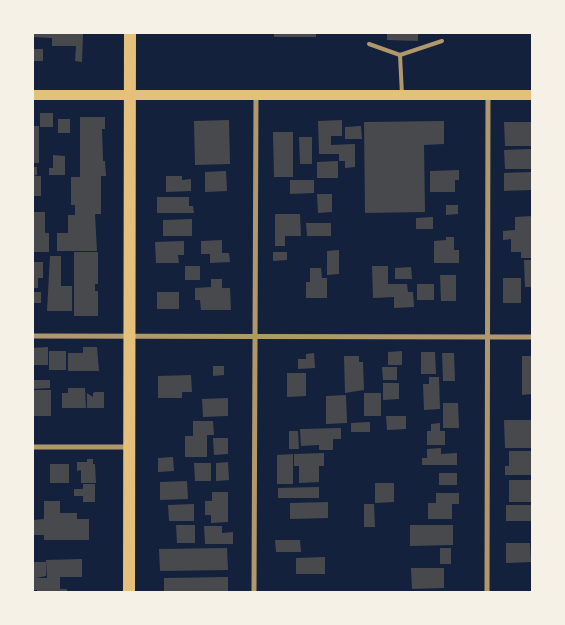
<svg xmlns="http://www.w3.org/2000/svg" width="565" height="625" font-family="'Times New Roman',serif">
	<rect width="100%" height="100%" fill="#14213d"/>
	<g fill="#48494c">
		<polygon points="32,32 83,34 82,62 75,61 76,46 52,46 52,38 32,37"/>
		<rect x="274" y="32" width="42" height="5"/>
		<polygon points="387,32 418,32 418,41 387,40"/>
		<rect x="32" y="49" width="11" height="12"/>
		<rect x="40" y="113" width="13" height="14"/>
		<polygon points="80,117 105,117 105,129 102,129 103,161 105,161 106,176 101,176 101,214 95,214 97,251 57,251 57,233 68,233 68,215 87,215 75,215 75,205 71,205 71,177 80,177"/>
		<rect x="58" y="119" width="12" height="14"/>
		<polygon points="229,120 230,164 195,165 194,121"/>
		<polygon points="342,120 342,136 331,136 331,145 355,144 355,167 345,168 345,161 339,161 339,154 319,154 318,121"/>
		<polygon points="444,121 444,144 424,145 425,212 365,213 364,122"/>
		<polygon points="504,122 532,122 532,146 505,146"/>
		<rect x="32" y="126" width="7" height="37"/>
		<polygon points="361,126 362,139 345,139 345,127"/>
		<polygon points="273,132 293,132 293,177 274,177"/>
		<polygon points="299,137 312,137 312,164 300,164"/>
		<polygon points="532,149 532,169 505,169 504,150"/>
		<polygon points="53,155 65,156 65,175 49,175 49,168 53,168"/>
		<polygon points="338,161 338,178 317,178 317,162"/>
		<polygon points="32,167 37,167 37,175 32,176"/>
		<polygon points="459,170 459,180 455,180 455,192 430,192 430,171"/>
		<polygon points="226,171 227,191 205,192 205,172"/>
		<polygon points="532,172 532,190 504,191 504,173"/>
		<rect x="32" y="176" width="9" height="20"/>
		<polygon points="166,176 182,176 182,180 191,179 191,191 166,192"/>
		<polygon points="290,180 314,180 314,193 290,194"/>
		<polygon points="317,194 332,194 332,212 318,213"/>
		<polygon points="157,197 189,197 189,206 193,206 194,213 157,213"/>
		<polygon points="446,205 458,205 458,214 446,215"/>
		<polygon points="32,212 45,212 45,233 49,233 49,252 32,252"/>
		<polygon points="275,214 300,214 301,236 285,236 285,246 275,246"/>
		<polygon points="532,216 532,258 521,258 521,252 511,252 511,239 503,240 503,231 515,230 515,217"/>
		<polygon points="433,217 433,229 416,229 416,218"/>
		<polygon points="192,219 192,236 163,236 163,220"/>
		<polygon points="306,223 331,223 331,236 307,236"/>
		<polygon points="446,237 454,237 454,250 459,250 459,263 434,263 434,241 446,240"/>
		<polygon points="222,240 222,253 229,253 230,262 210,263 210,254 201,254 201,241"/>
		<polygon points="184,241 184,255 178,255 179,263 156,263 155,242"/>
		<polygon points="339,250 339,274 327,275 327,251"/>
		<polygon points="74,252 98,252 98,284 95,284 95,291 98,291 98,316 74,316"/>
		<polygon points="273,252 287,252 287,260 273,261"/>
		<polygon points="50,256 61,256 61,286 72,286 72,311 47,311"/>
		<polygon points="524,260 532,260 532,287 525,287"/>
		<polygon points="32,262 43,262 43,278 38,278 38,288 32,288"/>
		<rect x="185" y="266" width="15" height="14"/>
		<polygon points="372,266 388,266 388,284 407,284 408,292 413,292 414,307 394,308 394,297 373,298"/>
		<polygon points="411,267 412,279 395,279 395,268"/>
		<polygon points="310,268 321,268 322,278 327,278 327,298 306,298 306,282 310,282"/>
		<polygon points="440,275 456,275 456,301 441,301"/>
		<rect x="503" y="278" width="18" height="25"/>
		<polygon points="211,279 222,279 222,288 230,288 231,310 201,310 200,300 195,300 195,288 211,287"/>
		<rect x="417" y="284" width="17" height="16"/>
		<rect x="32" y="292" width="9" height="11"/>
		<rect x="157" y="292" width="22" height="17"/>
		<polygon points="48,347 48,365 32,365 32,348"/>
		<polygon points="83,347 97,347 99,371 68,371 68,353 83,353"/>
		<rect x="49" y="351" width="17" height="19"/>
		<polygon points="402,351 402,365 388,365 388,352"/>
		<polygon points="421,352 435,352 436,374 421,374"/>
		<polygon points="314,353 315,368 298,369 298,359 306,359 306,354"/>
		<polygon points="442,353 454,353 455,381 443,381"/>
		<polygon points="344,356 359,356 359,362 363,362 364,390 345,393"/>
		<polygon points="522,356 532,356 532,394 522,395"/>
		<polygon points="213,366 224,366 224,375 213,376"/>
		<polygon points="382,367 397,367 397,380 383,380"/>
		<polygon points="287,373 306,373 306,396 287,397"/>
		<polygon points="191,375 192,392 182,392 182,398 158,398 158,376"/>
		<polygon points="429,377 439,377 440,409 424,410 423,384 429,384"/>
		<polygon points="32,380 50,380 50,388 32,389"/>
		<polygon points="383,383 399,383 399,399 383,400"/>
		<polygon points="68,388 85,388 86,408 62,408 62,393 68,393"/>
		<rect x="32" y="390" width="19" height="26"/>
		<polygon points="95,392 104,392 104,408 87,408 87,393 93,397 93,393"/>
		<rect x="364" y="393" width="17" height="23"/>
		<polygon points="346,395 347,423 326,424 326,396"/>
		<polygon points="228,398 228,416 203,417 202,399"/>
		<polygon points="443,403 458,403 459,428 443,428"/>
		<polygon points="386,416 406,416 406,429 387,430"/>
		<polygon points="504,420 532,420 532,448 505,448"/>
		<polygon points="193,421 213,421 214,435 207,435 207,457 185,457 185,436 193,436"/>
		<polygon points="370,422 370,432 351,432 351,423"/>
		<polygon points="440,423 440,431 445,431 445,445 427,445 427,431 431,431 431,424"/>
		<polygon points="341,428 341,439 333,439 333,450 319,450 319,445 301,446 300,429"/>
		<polygon points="289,431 298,431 299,449 289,449"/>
		<polygon points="213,438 228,438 228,454 214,455"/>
		<polygon points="441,448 441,454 457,453 457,465 422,465 422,458 427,458 427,449"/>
		<polygon points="509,451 532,451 532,475 505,475 505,466 509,466"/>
		<polygon points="324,453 324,466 319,466 319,482 299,483 299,466 294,466 294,454"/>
		<polygon points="293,454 293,484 277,484 277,455"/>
		<polygon points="173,457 174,471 158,472 158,458"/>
		<polygon points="87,459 93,459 93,464 95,464 96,483 81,483 81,470 77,471 77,462 87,462"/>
		<polygon points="228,462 229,480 216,481 216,463"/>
		<polygon points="194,463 211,463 211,481 195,481"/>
		<rect x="50" y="464" width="19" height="19"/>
		<rect x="439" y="473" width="18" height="12"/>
		<rect x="509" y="480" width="23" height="22"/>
		<polygon points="187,481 188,499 160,500 160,482"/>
		<polygon points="375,483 394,483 394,502 375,503"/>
		<polygon points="83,484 95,484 95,502 83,502 83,496 74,496 74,489 83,489"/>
		<polygon points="319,487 319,498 278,498 278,488"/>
		<polygon points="212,492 228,492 228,522 211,523 211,515 205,515 205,501 212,501"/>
		<polygon points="436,493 459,493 459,504 452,504 452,519 428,519 428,503 436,503"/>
		<polygon points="44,501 60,501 60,513 77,513 77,519 89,519 89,540 44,540 44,535 33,535 33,520 44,519"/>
		<polygon points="328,502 328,518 290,519 290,503"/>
		<polygon points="194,504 194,521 169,521 168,505"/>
		<polygon points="364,504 374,504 375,527 364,527"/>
		<rect x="506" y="505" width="26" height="16"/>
		<polygon points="176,525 195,525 195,543 177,543"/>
		<polygon points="410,525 453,525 453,545 410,546"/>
		<polygon points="204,526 222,526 222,533 233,532 233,544 205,544"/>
		<polygon points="275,540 300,540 301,552 276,552"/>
		<polygon points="506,543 530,543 531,562 506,563"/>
		<polygon points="227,548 228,570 160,571 159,549"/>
		<rect x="440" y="548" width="11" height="16"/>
		<polygon points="325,557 325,574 296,574 296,558"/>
		<polygon points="82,559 82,577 60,577 60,589 67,589 67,592 37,592 37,590 32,590 32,562 46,562 46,576 36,578 47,578 46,560"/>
		<polygon points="411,568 444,568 444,588 412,589"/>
		<polygon points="228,577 228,592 164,592 164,578"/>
	</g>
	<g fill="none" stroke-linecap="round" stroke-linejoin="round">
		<g stroke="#b1986c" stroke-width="4">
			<polyline points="369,44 400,55 442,41"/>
			<polyline points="400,55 402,95"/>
		</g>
		<g stroke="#b1986c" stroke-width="5">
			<polyline points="32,336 532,337"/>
			<polyline points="32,447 129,447"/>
			<polyline points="254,592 256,95"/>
			<polyline points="487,592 488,95"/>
		</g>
		<polyline stroke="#e5c07b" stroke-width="10" points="32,95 532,95"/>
		<polyline stroke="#e5c07b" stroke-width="12" points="129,592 130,32"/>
	</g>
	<rect width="565" height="625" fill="none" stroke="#f6f1e7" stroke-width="68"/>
</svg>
